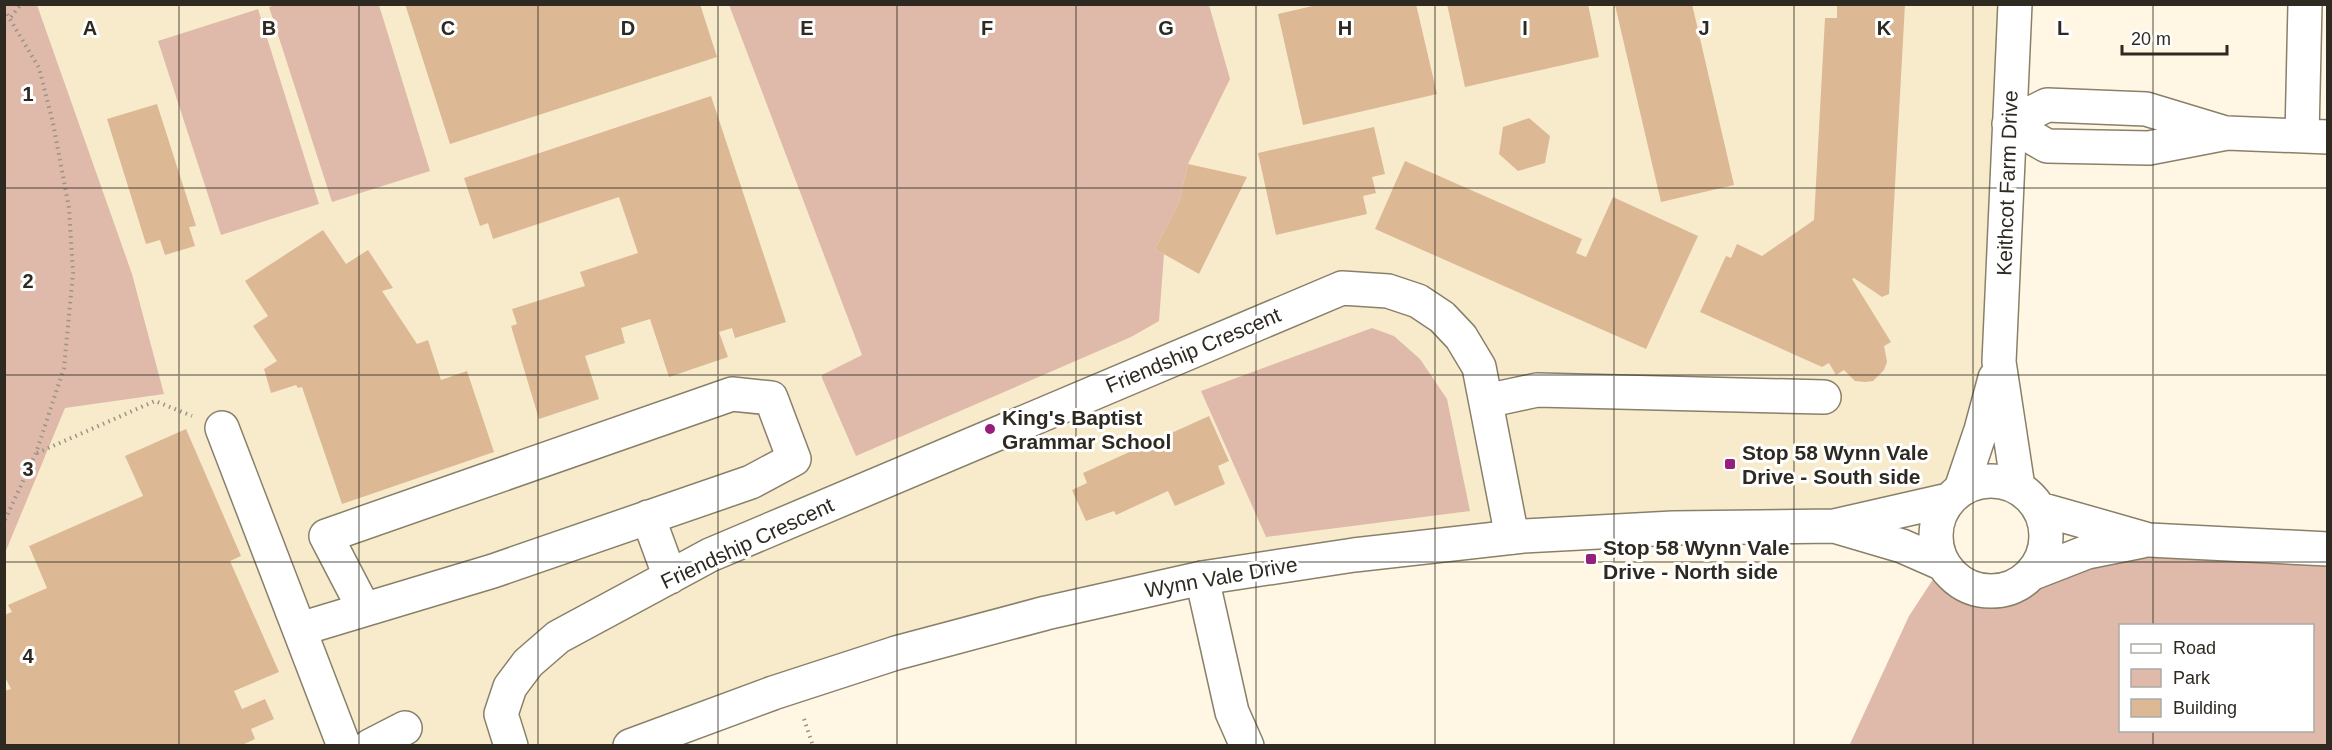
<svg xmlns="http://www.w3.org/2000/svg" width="2332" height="750" font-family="Helvetica,sans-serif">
  <rect width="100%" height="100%" fill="#fff7e4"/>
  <!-- built -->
  <path fill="#f8ebcc" d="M4,5H2012L1999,362L1952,496L1834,526L1546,535L1174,584L637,745H5Z"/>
  <!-- green -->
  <path fill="#dfbaab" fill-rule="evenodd" d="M5,4L37,5L132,274L164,394L65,408L5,553Z
    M276,5H379L430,171L332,202L269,7Z
    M729,5H1209L1230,79L1188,164L1179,203L1155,249L1164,254L1159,321L1131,337L856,456L822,378V375L862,355Z
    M258,9L319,204L221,235L158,41Z
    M1372,328L1394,336L1420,359L1447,399L1470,511L1266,537L1201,391Z
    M2327,549V745L1849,746L1909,616L1943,564L1965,585L1993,591L2008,588L2064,559ZM2120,626H2312V730H2120Z"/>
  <!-- building -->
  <path fill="#dcb895" d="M405,4H700L717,57L450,144Z
    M1321,4H1416L1437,94L1303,125L1278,14Z
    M1447,4H1588L1599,57L1465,87Z
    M1620,4H1692L1734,185L1661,202L1615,5Z
    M1837,4H1905L1889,294L1882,297L1854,278L1852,279L1891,342L1884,346L1887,362L1884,370L1873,381L1865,382L1855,381L1844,370L1836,375L1829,363L1822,367L1700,312L1726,256L1731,258L1737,244L1762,256L1814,220L1825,18H1837Z
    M711,96L786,322L735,338L732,328L719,332L728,357L669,377L650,319L621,328L625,343L585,356L599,399L539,419L511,326L517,324L512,309L585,286L580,272L638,253L619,197L493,239L488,223L480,226L464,178Z
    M157,104L196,226L189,227L195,246L165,255L160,240L146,244L107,119Z
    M1529,118L1550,136L1545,163L1518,171L1499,154L1503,127Z
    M1374,127L1385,174L1372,177L1376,193L1363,196L1367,214L1276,235L1258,153Z
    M1405,161L1582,239L1576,253L1586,257L1613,197L1698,236L1646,349L1375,229Z
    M1188,164L1247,177L1199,274L1155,249L1179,203Z
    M323,230L346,264L368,250L393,288L382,291L417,344L428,340L441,380L467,371L494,452L342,504L302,387L298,388L296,385L271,393L264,369L277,361L253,326L268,316L245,281Z
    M1209,416L1229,461L1218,466L1225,484L1175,506L1168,491L1116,515L1114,511L1086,521L1072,490L1087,483L1083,473Z
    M186,429L241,556L230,561L279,672L234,691L242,709L265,699L274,719L251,729L255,739L240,746H4V691L11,689L4,675V615L12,612L8,605L47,588L29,546L143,496L125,456Z"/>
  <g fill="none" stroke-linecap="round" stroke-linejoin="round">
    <defs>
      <path id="minor" d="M2015,4L1999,362L2018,487
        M2009,124L2047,146L2149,148L2227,133L2328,137
        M2009,124L2047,105L2146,109L2222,132
        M2302,136L2305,4
        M1486,401L1537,390L1824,397
        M222,428L344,746
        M1961,489L1981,430L1995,378
        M648,517L670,577
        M1202,578L1232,712L1247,746
        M300,629L493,571L751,482L794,459L771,398L732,394L326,536L364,609
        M370,746L405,728
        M511,746L501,714L510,687L528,663L558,637L710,555L1342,288L1388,291L1418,301L1442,317L1461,337L1479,367L1512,537"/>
      <path id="major" d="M1936 536a55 55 0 1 1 110 0a55 55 0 1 1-110 0Z
        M2040,509L2149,540L2328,549
        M1834,526L1902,546L1943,564
        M2033,573L2087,552L2142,541
        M630,746L773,693L896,653L1046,613L1202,578L1354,555L1523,536L1673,528L1834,526L1948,500"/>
    </defs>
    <!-- minor casing -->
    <use href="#minor" stroke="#89806a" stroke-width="36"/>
    <!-- major casing -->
    <use href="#major" stroke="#89806a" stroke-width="36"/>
    <!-- path -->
    <path stroke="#9a9485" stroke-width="4" stroke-dasharray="1.5 4.5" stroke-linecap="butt" d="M4,9L39,68L53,123L69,208L73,273L64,368L36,453L4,522
      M11,17L21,4
      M37,453L155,401L192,416
      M804,719L813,746"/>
    <!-- minor -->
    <use href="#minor" stroke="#fff" stroke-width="33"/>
    <!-- major -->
    <use href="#major" stroke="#fff" stroke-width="33"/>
  </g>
  <!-- grid -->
  <path fill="none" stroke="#2e2a21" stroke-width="1.5" stroke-opacity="0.55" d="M179,4V746M359,4V746M538,4V746M718,4V746M897,4V746M1076,4V746M1256,4V746M1435,4V746M1614,4V746M1794,4V746M1973,4V746M2153,4V626M4,188H2328M4,375H2328M4,562H2328M2153,730V746"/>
  <!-- markers -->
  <g fill="#961f7c" stroke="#fff" stroke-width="2">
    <circle cx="990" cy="429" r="6"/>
    <rect x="1724" y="458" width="12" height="12" rx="3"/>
    <rect x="1585" y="553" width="12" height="12" rx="3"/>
  </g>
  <g text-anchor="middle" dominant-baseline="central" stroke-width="6" stroke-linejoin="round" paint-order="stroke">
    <!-- street labels -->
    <g font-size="21" fill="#2e2a21" stroke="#fff">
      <text transform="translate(2007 183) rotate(-88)">Keithcot Farm Drive</text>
      <text transform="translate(1193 350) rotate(-23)">Friendship Crescent</text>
      <text transform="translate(747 543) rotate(-25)">Friendship Crescent</text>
      <text transform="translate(1221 577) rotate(-10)">Wynn Vale Drive</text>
    </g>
    <!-- poi labels -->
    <g font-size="21" font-weight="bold" fill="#2e2a21" stroke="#fff" text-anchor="start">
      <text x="1002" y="417">King's Baptist<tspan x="1002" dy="24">Grammar School</tspan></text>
      <text x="1742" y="452">Stop 58 Wynn Vale<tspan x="1742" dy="24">Drive - South side</tspan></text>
      <text x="1603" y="547">Stop 58 Wynn Vale<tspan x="1603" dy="24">Drive - North side</tspan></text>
    </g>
  </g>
  <g font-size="20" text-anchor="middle" font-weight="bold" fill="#2e2a21" stroke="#fff" stroke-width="6" stroke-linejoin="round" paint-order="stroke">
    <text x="90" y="35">A</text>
    <text x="269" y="35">B</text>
    <text x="448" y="35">C</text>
    <text x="628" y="35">D</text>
    <text x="807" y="35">E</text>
    <text x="987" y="35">F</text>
    <text x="1166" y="35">G</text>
    <text x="1345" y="35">H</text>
    <text x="1525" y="35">I</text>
    <text x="1704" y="35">J</text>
    <text x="1884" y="35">K</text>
    <text x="2063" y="35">L</text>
    <text x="28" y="101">1</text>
    <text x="28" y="288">2</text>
    <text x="28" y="476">3</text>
    <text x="28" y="663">4</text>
  </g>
  <!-- border -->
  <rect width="2332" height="750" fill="none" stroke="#2e2a21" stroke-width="12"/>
  <!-- legend -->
  <rect x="2119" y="624" width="195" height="108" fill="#ffffff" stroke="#abaaa6" stroke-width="1.5"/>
  <rect x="2131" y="644" width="30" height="9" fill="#ffffff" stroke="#abaaa6" stroke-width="1.5"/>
  <text x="2173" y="654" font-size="18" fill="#2e2a21">Road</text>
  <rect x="2131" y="669" width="30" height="18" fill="#dfbaab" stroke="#abaaa6" stroke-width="1.5"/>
  <text x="2173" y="684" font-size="18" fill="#2e2a21">Park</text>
  <rect x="2131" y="699" width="30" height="18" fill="#dcb895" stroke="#abaaa6" stroke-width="1.5"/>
  <text x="2173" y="714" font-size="18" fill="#2e2a21">Building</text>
  <!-- scale -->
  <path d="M2122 45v9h105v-9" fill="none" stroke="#2e2a21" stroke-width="3"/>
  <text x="2131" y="45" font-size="18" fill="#2e2a21" stroke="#ffffff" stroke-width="4.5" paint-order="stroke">20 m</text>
</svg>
